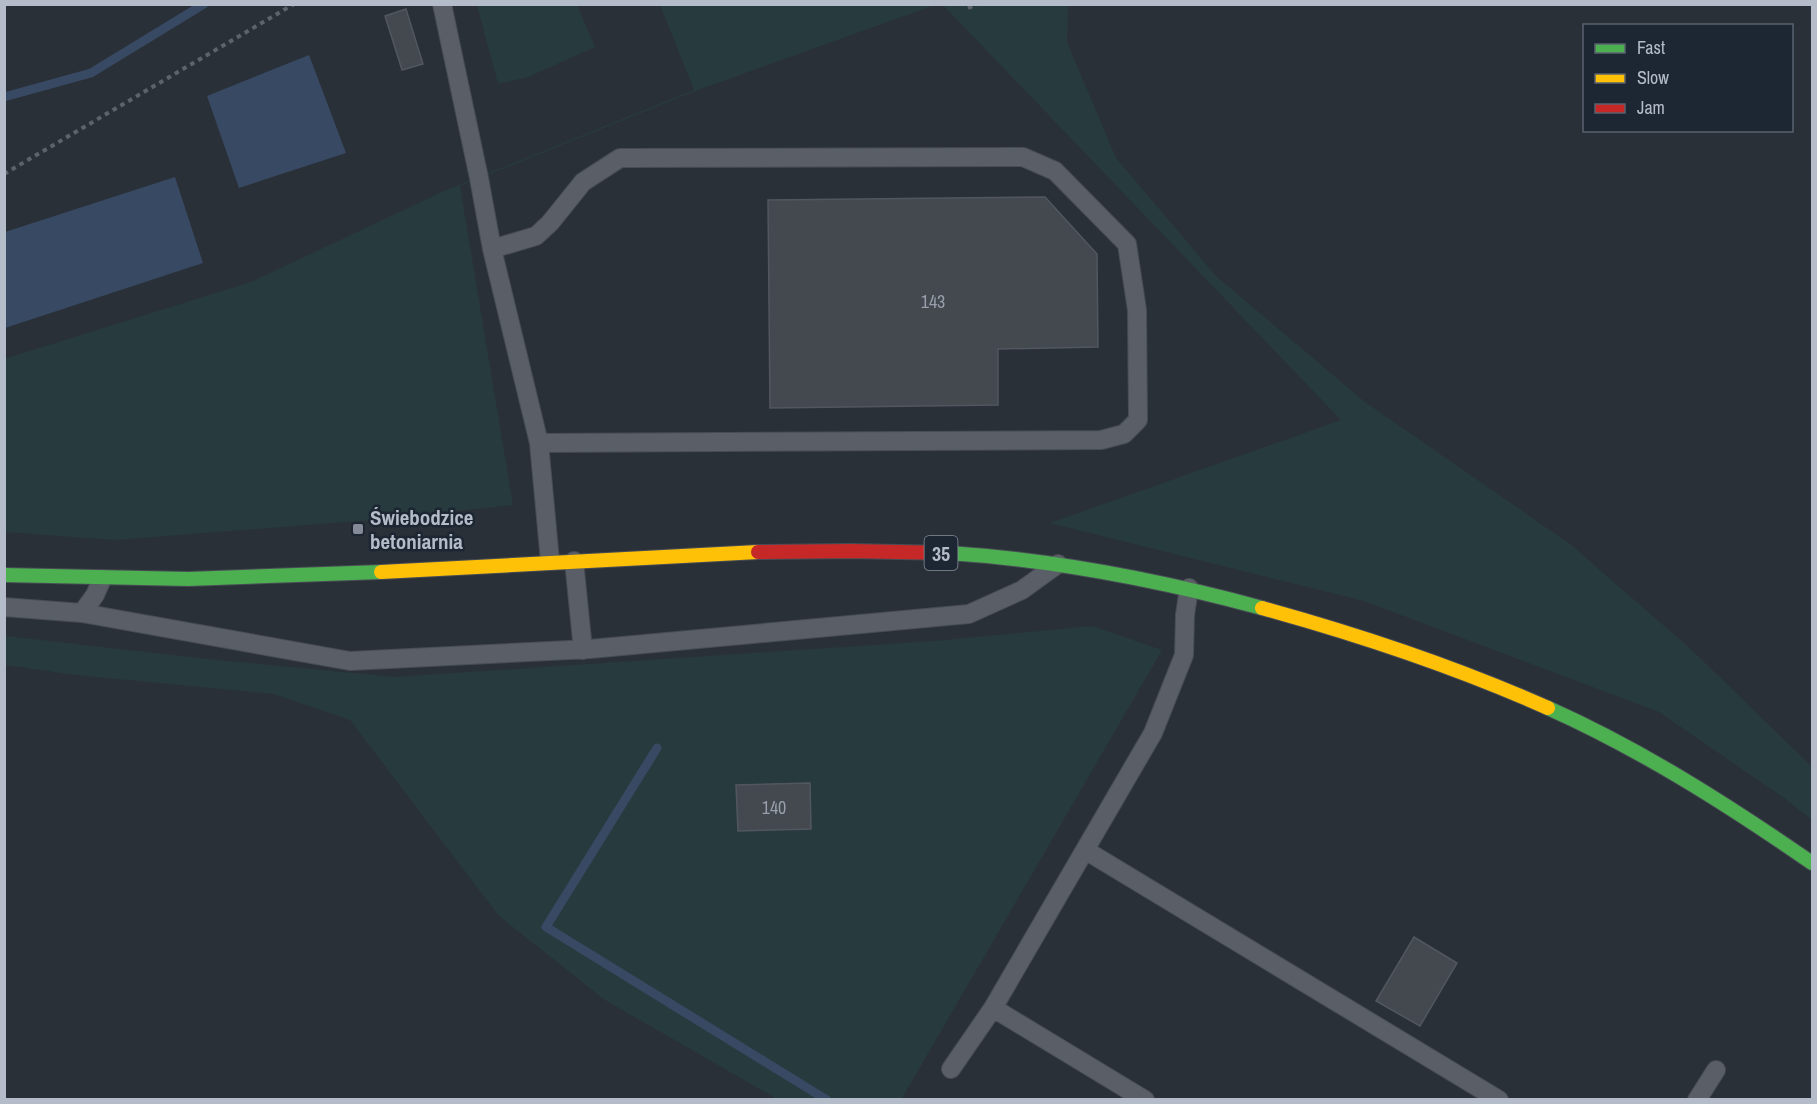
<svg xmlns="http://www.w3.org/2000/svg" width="1817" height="1104" font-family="'Archivo Narrow',sans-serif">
  <rect width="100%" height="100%" fill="#2a3038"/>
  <!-- green -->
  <path fill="#273a3e" d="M477,5H577L595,47L528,77L498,84Z
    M660,5H935L698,90L460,186L513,505L372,520L114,540L5,532L4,359L251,282L444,191L694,90Z
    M943,5H1068L1067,42L1116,158L1216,276L1365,402L1570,544L1693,651L1812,767V820L1784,798L1659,712L1364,601L1050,523L1341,420Z
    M1092,626L1162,650L901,1100L777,1099L605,1000L499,916L350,720L274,694L76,675L5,665V636L208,659L395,677L934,641Z"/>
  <!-- water -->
  <path fill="#384963" d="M309,55L346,153L239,188L207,96Z
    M175,177L203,263L5,328V232Z"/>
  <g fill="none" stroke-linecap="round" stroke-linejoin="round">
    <!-- stream -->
    <path stroke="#384963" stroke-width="9" d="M4,97L91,73L204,4
      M657,748L546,927L827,1100"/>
  </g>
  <!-- building -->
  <path fill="#444950" stroke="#52575f" stroke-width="1.5" d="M406,9L423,64L402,70L385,16Z
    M1045,197L1097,254L1098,347L998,349V405L770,408L768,200Z
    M810,783L811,829L738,831L736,785Z
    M1414,937L1457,963L1420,1026L1376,1001Z"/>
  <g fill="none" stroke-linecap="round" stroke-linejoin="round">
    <defs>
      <path id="lane" d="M442,4L479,178L492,249L539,443L550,561
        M492,249L536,236L550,223L583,182L620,158L1023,157L1055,171L1127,244L1137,310L1138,420L1124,434L1101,440L539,443
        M574,561L583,650
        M4,607L82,613L95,595L102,579
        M82,613L350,661L590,649L969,614L1022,590L1058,564
        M1085,850L1499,1100
        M993,1008L1145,1100
        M951,1069L993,1008L1153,733L1184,655L1185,615L1189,588
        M1697,1100L1716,1070"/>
      <path id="fast" d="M949,553C1055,560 1159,580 1262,608
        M4,575L188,579L381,572
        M1548,708C1642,750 1728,805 1812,863"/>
      <path id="slow" d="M381,572L758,552
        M1262,608C1360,635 1456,667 1548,708"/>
      <path id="jam" d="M758,552L850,551L949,553"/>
    </defs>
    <!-- lane casing -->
    <use href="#lane" stroke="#484c53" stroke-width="20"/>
    <!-- fast casing -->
    <use href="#fast" stroke="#484c55" stroke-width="16"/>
    <!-- slow casing -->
    <use href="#slow" stroke="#484c55" stroke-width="16"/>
    <!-- jam casing -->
    <use href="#jam" stroke="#484c55" stroke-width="16"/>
    <!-- path -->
    <path stroke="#5d636a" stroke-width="4" stroke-dasharray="4.5 4.5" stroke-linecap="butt" d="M968,8L978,4
      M4,174L294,4"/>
    <!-- lane -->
    <use href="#lane" stroke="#5a5e66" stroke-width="18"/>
    <!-- fast -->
    <use href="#fast" stroke="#4caf50" stroke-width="14"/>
    <!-- slow -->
    <use href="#slow" stroke="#ffc107" stroke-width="14"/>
    <!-- jam -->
    <use href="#jam" stroke="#c62828" stroke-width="14"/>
  </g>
  <!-- markers -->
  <rect fill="#848b96" stroke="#1d2633" stroke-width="2" x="352" y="523" width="12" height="12" rx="3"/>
  <g text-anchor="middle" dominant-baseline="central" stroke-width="5" stroke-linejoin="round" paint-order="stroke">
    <!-- number labels -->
    <g font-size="18" fill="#989fab">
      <text x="933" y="301">143</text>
      <text x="774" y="807">140</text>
    </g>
    <!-- shield labels -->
    <rect fill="#1d2633" stroke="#878f9c" stroke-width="1.5" x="924.5" y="536" width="33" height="34" rx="4.5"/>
    <g font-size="20" font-weight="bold" fill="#b4bcc9">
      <text x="941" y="553">35</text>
    </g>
    <!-- poi labels -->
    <g font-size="21" font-weight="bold" fill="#b4bcc9" stroke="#1d2633" text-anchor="start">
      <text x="370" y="517">Świebodzice<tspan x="370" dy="24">betoniarnia</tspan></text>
    </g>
  </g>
  <!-- border -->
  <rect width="1817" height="1104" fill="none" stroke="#b4bcc9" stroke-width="12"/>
  <!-- legend -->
  <rect x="1583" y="24" width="210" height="108" fill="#1d2633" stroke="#59626f" stroke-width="1.5"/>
  <rect x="1595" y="44" width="30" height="9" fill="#4caf50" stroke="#59626f" stroke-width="1.5"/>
  <text x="1637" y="54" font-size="18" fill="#b4bcc9">Fast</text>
  <rect x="1595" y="74" width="30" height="9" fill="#ffc107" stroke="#59626f" stroke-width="1.5"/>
  <text x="1637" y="84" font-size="18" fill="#b4bcc9">Slow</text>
  <rect x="1595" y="104" width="30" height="9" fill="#c62828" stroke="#59626f" stroke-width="1.5"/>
  <text x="1637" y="114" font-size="18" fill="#b4bcc9">Jam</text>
</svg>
